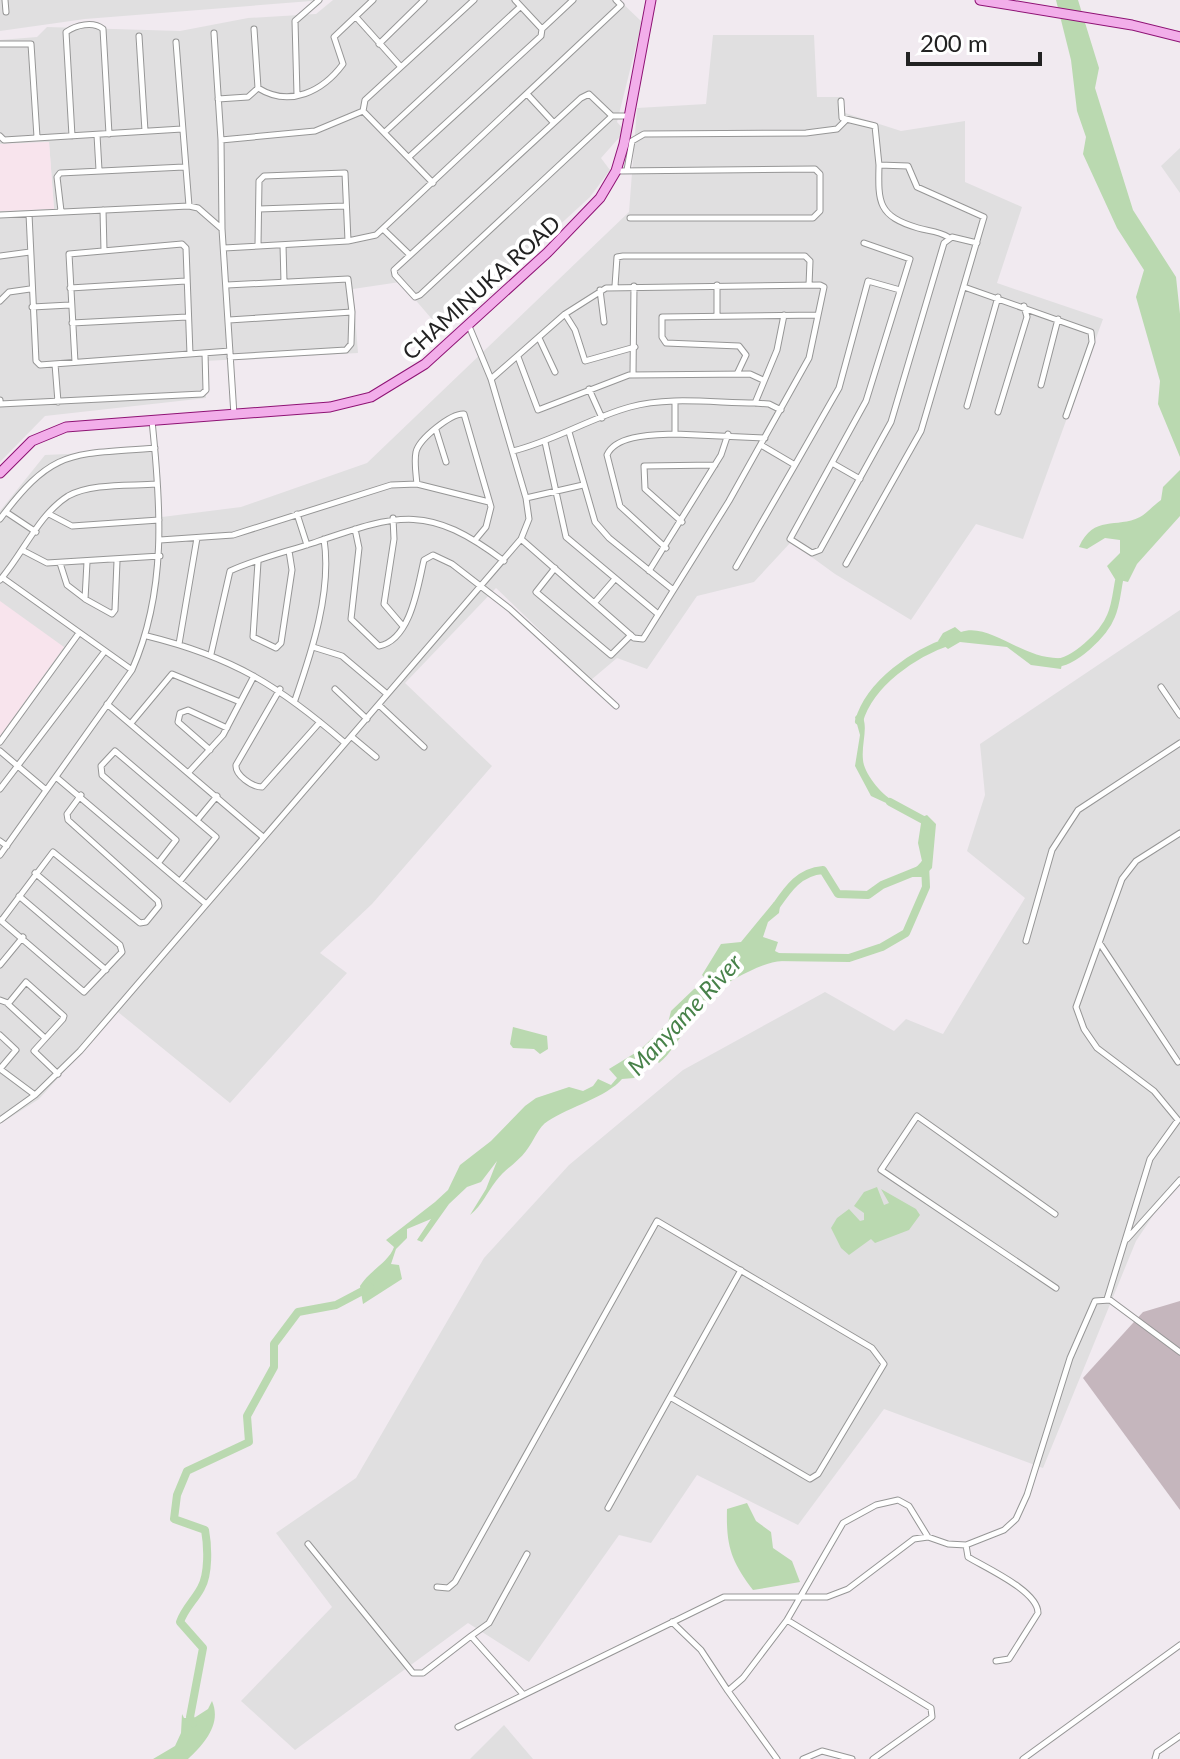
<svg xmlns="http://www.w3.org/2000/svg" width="1180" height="1759" font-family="Lato,sans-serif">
  <rect width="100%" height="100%" fill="#f1eaf0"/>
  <!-- residential -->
  <path fill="#e0dfe0" d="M0,0H324L85,19L0,31Z
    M333,0H619L642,22L617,122L625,131L601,158L610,170L590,197L443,332L400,282L353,289L358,353L205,361L206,398L45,416L0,462V211L54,209L49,142L0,144V40L37,37L47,27L180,31L248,18L316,14Z
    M713,35H814L817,97H842L845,113L901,131L965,121V182L1022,207L997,283L1103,319L1023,539L976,524L911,620L835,574L791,542L754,582L697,596L647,669L617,658L591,680L496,588L405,683L492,766L372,904L320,953L347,973L230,1103L118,1012L39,1099L0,1124V511L45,455L155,450L162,517L241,507L367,463L629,212L637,108L706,104Z
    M1180,148V193L1161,166Z
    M1180,610V1175L1136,1241L1043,1468L884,1409L798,1525L697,1475L651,1543L619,1535L529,1662L468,1623L295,1750L241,1701L332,1607L276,1533L356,1478L484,1258L569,1165L683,1070L825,992L894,1031L906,1019L943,1034L1025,898L967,851L985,795L980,744Z
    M504,1725L533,1759H470Z"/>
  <!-- education -->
  <path fill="#f8e4ed" d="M49,142L54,209L0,211V144Z
    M0,601L64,647L0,736Z"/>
  <!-- construction -->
  <path fill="#c5b6bd" d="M1180,1301V1510L1083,1378L1143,1312Z"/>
  <!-- water -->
  <path fill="#bad9b0" d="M1056,0H1078L1099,68L1095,88L1133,210L1176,277L1180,314V457L1158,404L1160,381L1136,297L1144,270L1117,228L1083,154L1086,137L1077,111L1071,60Z
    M1180,470V516L1137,564L1128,582L1115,579L1107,566L1120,553V540L1105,538L1087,549L1079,547C1094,514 1116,529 1140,517C1147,513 1154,505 1161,500L1163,487Z
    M955,627L961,632C991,622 1023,661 1063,658L1061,669L1031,665L1007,647L960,642L948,649L938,641L943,633Z
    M860,712C870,725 861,742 863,760C864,774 883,797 896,802L897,808L871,796L855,766L860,735L855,717Z
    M927,815L936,824L932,868L923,877H912L910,874L922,861L918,843L922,817Z
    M774,902L780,906L779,913L768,922L763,937L778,942L775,951L783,955L782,961C759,962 730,983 707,993C705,1020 705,1007 688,1022L689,1028C677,1039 671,1054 659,1063L655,1060L634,1078L622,1079C607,1097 569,1107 548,1121C538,1127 534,1141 526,1151C518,1162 504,1170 496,1181C486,1194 483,1204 470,1215L486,1189L497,1161L481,1182L467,1187L449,1204L422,1242L417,1240L431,1219L407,1229V1238L396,1249L391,1264L399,1265L402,1279L363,1304L360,1286C369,1271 389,1262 394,1247L386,1240L435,1202L448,1190L460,1165L491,1141L525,1106L536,1098L569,1087L583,1091L593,1086L598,1079L611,1085L617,1078L609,1069L640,1050L668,1023L671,1011L694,989L710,983L702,975L721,944L741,942Z
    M513,1027L547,1036L548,1049L540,1054L534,1049L513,1048L510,1044Z
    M877,1187L884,1205L889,1203L881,1189L916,1209L920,1215L909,1230L875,1243L871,1239L849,1255L841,1248L831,1228L837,1218L849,1209L860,1221L864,1220V1213L854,1206L864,1192Z
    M747,1503L756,1521L771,1532L773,1548L792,1561L800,1582L753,1590C731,1561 726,1546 727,1509Z
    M212,1701C222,1724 204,1744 188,1759H153L175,1746L181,1733L182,1714L184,1718H194L208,1709Z"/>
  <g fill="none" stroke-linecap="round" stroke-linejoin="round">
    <!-- river -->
    <path stroke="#bad9b0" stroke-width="8" d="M1053,663C1073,664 1104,634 1111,616C1117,603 1117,586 1121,572
      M859,721C870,683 914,653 950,641
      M890,802L927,822V827
      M772,912C786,892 797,872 823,870L838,894L868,895L882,885L919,870
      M774,957L849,958L882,947L906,933L926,887L925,864
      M193,1723L190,1717L203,1648L180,1622C185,1608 194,1601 201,1588C209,1574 208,1546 205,1530L174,1519L177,1495L187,1471L249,1442L247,1416L274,1367V1344L298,1312L336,1305L370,1287"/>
    <defs>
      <path id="street" d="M5,0L6,12
        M356,17L401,67
        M254,29L258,88
        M542,29L573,0
        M214,33L221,140
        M139,36L145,131
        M176,42L189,206
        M0,44H31L37,137
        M379,44L424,0
        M297,95L295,21L319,0
        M528,95L553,122
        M218,99L248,97L258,88C290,108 323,91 343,64L334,37L373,0
        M841,101L842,118L875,126L879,165L908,166L917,187L984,217L921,431L846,564
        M612,116L420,295L415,297L395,275L394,270L581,98L589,94L612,116H630
        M386,131L520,7
        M97,135L99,170
        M0,136L4,140L182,129
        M72,136L66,32C76,25 93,21 103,29L109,134
        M409,157L541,36L542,29L515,0
        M879,165C878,203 878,216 918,228C928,231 939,231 948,237
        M627,170L632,141L644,134L806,133L837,129L846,120
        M618,171L815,169L820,174V211L813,218H630
        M433,183L363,111L365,100L474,0
        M259,209L345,206
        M103,210L104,251
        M61,211L57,177L60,173L184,167
        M29,214L36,361L40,365L230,351
        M0,215L189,206L198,208L222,229L234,415
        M222,229L221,140L315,131L363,111
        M383,229L410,255
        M864,243L910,259L866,401L790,539L812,553L820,550L891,422L944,243L952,237L977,243
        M258,245L259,181L264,176L345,173L348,241
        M283,245L284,282
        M224,248L348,241L376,235L621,5L616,0
        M0,256L30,252
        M227,285L348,279L352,312L229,320
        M615,286L617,257L623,256H805L810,261L809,285
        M964,287L1091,332L1092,342L1066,416
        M70,288L186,281
        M600,290L604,322
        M0,301L9,292L30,289
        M32,307L70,305
        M565,314L575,330L585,361L635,347
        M717,316V285
        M72,323L187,317
        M539,338L555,372
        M230,357L346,350L351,344L352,312
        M518,357L538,410L629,375L750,374L763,380
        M75,362L69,254L182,244L186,248L190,354
        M55,364L58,402
        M633,374L634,286
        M737,374L746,355L739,346L666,343L662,337V317L818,315
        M491,379L565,314L606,288L820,285L824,287L809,358L729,501L643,639L634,638L521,539
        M1041,385L1058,319
        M589,389L602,418
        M0,400V404L202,394L206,390L205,353
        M755,403L777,350L784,315
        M967,406L998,297
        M998,412L1027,317L1024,306
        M436,430L446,462
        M569,432L595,522L609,538L672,589
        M675,434L765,438
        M545,442L566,537L658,614
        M761,445L795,465L839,388L868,281L900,290
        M513,451C554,441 590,418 630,407C668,396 716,403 755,403L769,404L781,410
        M832,463L860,479
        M417,484C416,474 414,462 416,452C419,439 451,413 464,414L491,507L486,527L476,539
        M526,498L583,485
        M6,512L36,532
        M49,514L72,526L159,520
        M297,514L307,545
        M393,518L394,539L384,604L402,625
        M0,519C54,447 71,455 155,448
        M682,522L645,489L644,466L715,465
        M355,529L359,548L351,619L379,646C411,640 418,585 424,560L433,555L452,564L510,609L616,706
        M160,540L233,535L391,485L417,484L489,502
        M666,548L620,506L607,455C616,434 656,435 675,434V403
        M22,550L47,563L160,556
        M87,562L85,599L112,614L115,610L117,561
        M258,562L253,637L276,648L281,643L292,570L289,551
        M60,563L67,585L84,598
        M736,567L795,465
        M555,568L536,592L611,655L631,635
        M649,571L721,455L728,434
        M3,578L132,670
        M0,580C23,554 38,515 68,496C91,483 130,486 156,484
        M595,602L614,580
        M147,636C233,657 279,686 345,743
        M179,644L197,538
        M313,647L342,656L387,694
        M211,654L230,571C256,559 286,552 313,543C399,514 427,503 504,561
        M1161,687L1180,715
        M280,689L236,765C235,775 252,787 262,787L320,722
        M335,689L367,719
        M295,700C312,651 332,591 324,539
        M107,704L263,837
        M379,705L424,747
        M132,722L172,674L240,702
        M352,737L376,757
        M0,742L79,633
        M210,750L178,722L180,713L188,710L227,728
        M0,751L46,790
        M189,772L223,735L254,676
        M56,777L205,903
        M0,789L105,651
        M198,819L217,796
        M0,841L7,846
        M0,855L132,670C167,591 161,506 152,421
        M159,862L176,840L102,775L101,766L115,751L216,837L180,881
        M19,896L106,970
        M0,920L84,992L122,952L120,945L35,873
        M1,921L53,852L140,923L146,922L159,906L158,901L68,820L67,814L81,795
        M1026,941L1052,850L1078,810L1180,743
        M1101,945L1178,1062
        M0,965L23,937
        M0,1000L8,1003
        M0,1035L16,1050L0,1069
        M45,1038L8,1004L26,982L64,1016L63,1019L34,1051L58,1074
        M0,1069L35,1095
        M0,1120L35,1095L80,1051L521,539L529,519L526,498L491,379L469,326
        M1055,1214L917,1116L881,1170L1056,1288
        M1127,1239L1180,1180
        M1107,1299L1150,1159L1178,1120L1154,1091L1097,1048L1084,1029L1076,1007L1122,879L1136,861L1180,833
        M608,1508L741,1270
        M308,1544L413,1673H423L471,1636L522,1693
        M966,1545L968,1557C986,1568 1038,1591 1038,1613L1009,1659L996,1661
        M437,1587L448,1588L455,1582L657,1221L872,1348L884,1364L818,1474L810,1479L670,1397
        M787,1620L931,1708L932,1717L873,1759
        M672,1622L701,1650L728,1691
        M471,1636L489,1623L527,1554
        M458,1727L724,1597H827L848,1589L914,1539L928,1537L948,1544L966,1545L1004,1530L1016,1519L1027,1495L1070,1358L1095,1301L1110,1300L1180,1352
        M777,1759L728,1691L743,1678L787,1620L843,1523L876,1505L898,1500L909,1506L928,1537
        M803,1759L822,1751L852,1759
        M1023,1759L1180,1645
        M1155,1759L1157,1752L1180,1736"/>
      <path id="primary" d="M980,0L1132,25L1180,37
        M0,473L32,441L66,427L330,407L371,397L425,364L547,253L600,198L616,171L624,144L651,0"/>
    </defs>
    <!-- street casing -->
    <use href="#street" stroke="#969696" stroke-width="7"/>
    <!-- primary casing -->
    <use href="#primary" stroke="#8e1274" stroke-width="11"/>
    <!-- street -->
    <use href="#street" stroke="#fff" stroke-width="5"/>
    <!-- primary -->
    <use href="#primary" stroke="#f2aeea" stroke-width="9"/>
  </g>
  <g text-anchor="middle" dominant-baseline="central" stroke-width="8" stroke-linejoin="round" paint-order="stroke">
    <!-- street labels -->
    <g font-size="22" fill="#222" stroke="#fff">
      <text transform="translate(481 287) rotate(-42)">CHAMINUKA ROAD</text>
    </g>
    <!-- water labels -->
    <g font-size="24" font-style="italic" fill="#478249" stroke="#fff">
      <text transform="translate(684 1014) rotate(-47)">Manyame River</text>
    </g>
  </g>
  <!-- scale -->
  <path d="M908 52v12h132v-12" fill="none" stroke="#222222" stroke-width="4"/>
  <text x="920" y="52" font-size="24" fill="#222222" stroke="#ffffff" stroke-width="6" paint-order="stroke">200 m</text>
</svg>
